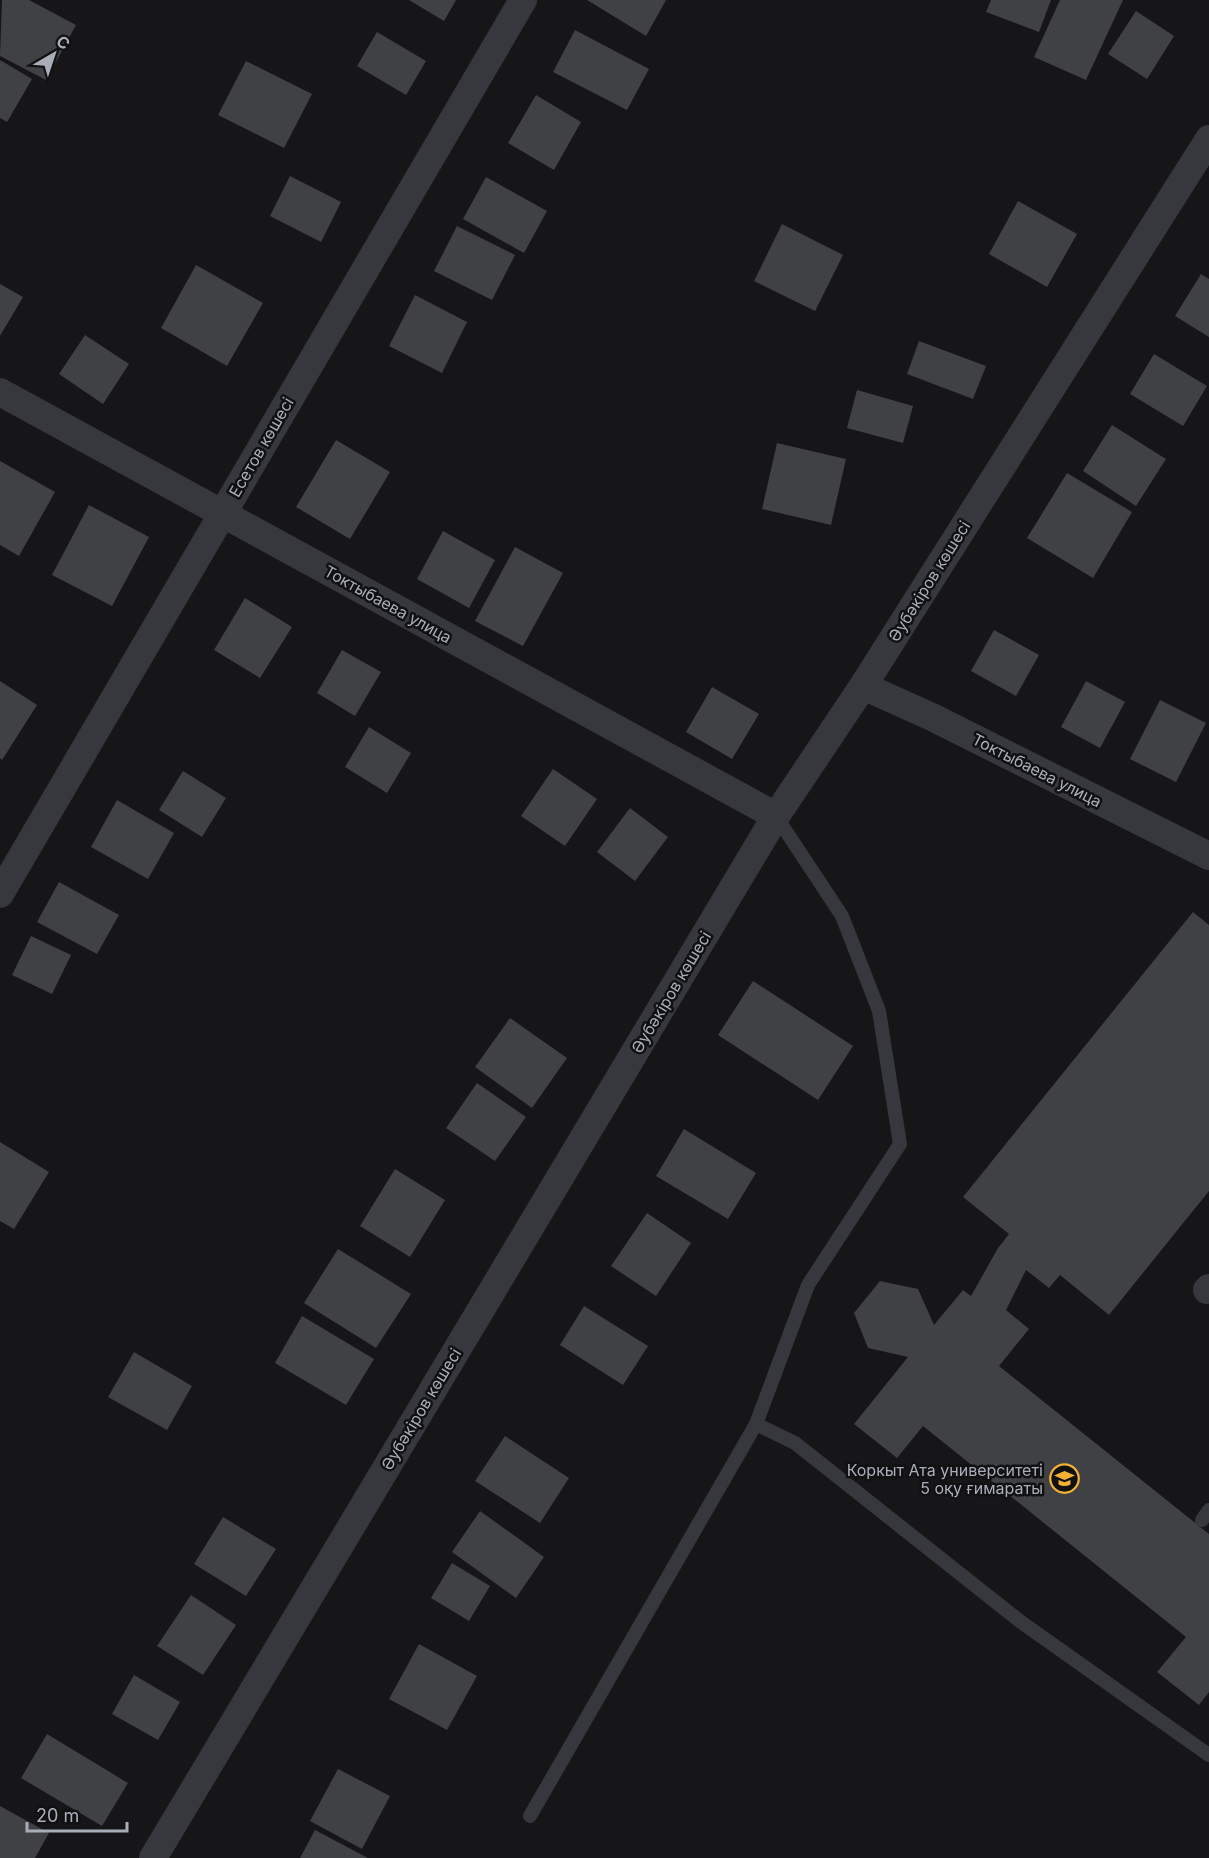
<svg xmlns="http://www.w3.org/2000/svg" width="1209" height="1858" font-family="Inter,sans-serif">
  <rect width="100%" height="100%" fill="#161618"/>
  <!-- building -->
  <path fill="#404145" d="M2,0H29L76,25L46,80L0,56Z
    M409,0H456L444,21Z
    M587,0H666L646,36Z
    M991,0H1051L1039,32L986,12Z
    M1060,0H1123L1086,80L1034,57Z
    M1136,11L1174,36L1147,79L1108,54Z
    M575,30L649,69L627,110L553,72Z
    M377,32L426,61L406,95L357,66Z
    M0,60L32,79L7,122L0,118Z
    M246,61L312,94L284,148L218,115Z
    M536,95L581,122L554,170L508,143Z
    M290,176L341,202L321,242L270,216Z
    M486,177L547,211L524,253L463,219Z
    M1018,201L1077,234L1047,287L989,254Z
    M782,224L843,255L815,311L754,281Z
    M457,226L515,255L492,300L434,271Z
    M196,265L263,303L227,366L161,328Z
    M1201,274L1209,279V337L1175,316Z
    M0,284L23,297L0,336Z
    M415,295L467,322L442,373L389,346Z
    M85,335L129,364L103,404L59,374Z
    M919,341L986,366L973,399L907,374Z
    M1154,354L1207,386L1183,426L1130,394Z
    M857,390L913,406L903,443L847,428Z
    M1112,425L1166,459L1136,506L1083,471Z
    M336,440L390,472L350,539L296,507Z
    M777,443L846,459L831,525L762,509Z
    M0,461L55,492L19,556L0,545Z
    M1067,473L1132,512L1093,578L1027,538Z
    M89,505L149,537L112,606L52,575Z
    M443,531L495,560L469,608L417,579Z
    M515,547L563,573L523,646L475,621Z
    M245,598L292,627L260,678L214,650Z
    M994,630L1039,655L1016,696L971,671Z
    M342,650L381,672L355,716L317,693Z
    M0,681L37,705L2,760L0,758Z
    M1086,681L1125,702L1100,748L1061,727Z
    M712,687L759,714L732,759L686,732Z
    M1160,700L1206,723L1176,782L1130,759Z
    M369,727L411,753L387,793L345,767Z
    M553,769L597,799L565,846L521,816Z
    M183,771L226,798L202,837L159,810Z
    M117,800L174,833L148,879L91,847Z
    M630,808L668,837L635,881L597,852Z
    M59,882L119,915L97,954L37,922Z
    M1193,912L1209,925V1191L1109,1315L1060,1275L1049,1288L1026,1270L1006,1310L1029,1329L999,1366L1209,1534V1692L1199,1705L1157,1672L1186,1637L923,1426L897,1458L854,1424L908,1357L868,1348L854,1313L880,1281L918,1289L934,1325L963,1290L971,1296L998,1248L1009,1234L963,1197Z
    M31,936L71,955L52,994L12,975Z
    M753,981L853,1046L818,1100L718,1035Z
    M510,1018L567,1058L532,1108L475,1067Z
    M477,1083L526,1117L495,1161L446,1128Z
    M684,1129L756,1173L728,1219L656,1176Z
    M0,1142L49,1172L14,1229L0,1221Z
    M395,1169L445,1200L410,1257L360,1226Z
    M647,1213L691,1243L656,1296L611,1266Z
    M338,1249L411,1294L376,1348L304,1303Z
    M584,1306L648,1346L623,1385L560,1345Z
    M302,1316L374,1359L346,1405L275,1363Z
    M134,1352L192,1386L167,1430L108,1397Z
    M505,1436L569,1478L540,1523L475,1481Z
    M480,1511L544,1557L516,1598L452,1552Z
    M223,1517L276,1549L246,1596L194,1564Z
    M452,1563L490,1586L469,1621L431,1598Z
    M191,1595L236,1625L203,1675L157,1646Z
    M419,1644L477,1676L447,1730L389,1699Z
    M134,1675L180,1702L158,1740L112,1714Z
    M47,1734L128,1783L102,1826L21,1778Z
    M338,1769L390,1796L362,1849L310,1821Z
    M0,1806L49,1833L35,1858H0Z
    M315,1830L368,1858H300Z"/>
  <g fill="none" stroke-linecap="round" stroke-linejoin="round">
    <!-- service -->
    <path stroke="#37383d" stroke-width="14" d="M756,1424L795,1443L1021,1622L1209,1755
      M1202,1520L1209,1510
      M530,1816L756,1424L808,1285L900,1144L879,1011L842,916L776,816"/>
    <!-- minor -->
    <path stroke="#37383d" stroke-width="28" d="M0,392L776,816
      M863,686L932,717L1209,856
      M0,894L523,0
      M1207,1290L1209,1288
      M153,1858L776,816L863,686L1209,139"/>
  </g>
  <!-- icons -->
  <defs>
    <symbol id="university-ring" viewBox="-11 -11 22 22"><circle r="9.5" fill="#111113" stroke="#f2b134" stroke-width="1.5"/><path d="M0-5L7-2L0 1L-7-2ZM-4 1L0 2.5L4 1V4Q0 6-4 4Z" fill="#f2b134"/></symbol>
  </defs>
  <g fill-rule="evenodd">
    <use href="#university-ring" x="1048" y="1462" width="33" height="33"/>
  </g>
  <g text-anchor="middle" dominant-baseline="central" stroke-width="5" stroke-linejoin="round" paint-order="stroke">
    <!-- street labels -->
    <g font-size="16" fill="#a8adb8" stroke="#111113">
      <text transform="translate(261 447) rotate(-60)">Есетов көшесі</text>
      <text transform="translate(929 581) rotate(-58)">Әубәкіров көшесі</text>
      <text transform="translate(388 604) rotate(29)">Токтыбаева улица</text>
      <text transform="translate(1037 770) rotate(27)">Токтыбаева улица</text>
      <text transform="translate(671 992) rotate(-59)">Әубәкіров көшесі</text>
      <text transform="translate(421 1409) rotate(-59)">Әубәкіров көшесі</text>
    </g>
    <!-- poi labels -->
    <g font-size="16" fill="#a8adb8" stroke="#111113" text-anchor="end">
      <text x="1043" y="1470">Коркыт Ата университеті<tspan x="1043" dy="18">5 оқу ғимараты</tspan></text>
    </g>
  </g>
  <!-- north arrow -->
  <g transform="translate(54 54) rotate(39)" stroke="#111113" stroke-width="4.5" paint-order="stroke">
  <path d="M0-4.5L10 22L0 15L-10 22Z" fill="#a8adb8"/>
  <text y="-9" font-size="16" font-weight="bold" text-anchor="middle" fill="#a8adb8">С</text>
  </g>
  <!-- scale -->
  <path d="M27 1822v9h100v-9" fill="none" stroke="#a8adb8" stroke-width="3"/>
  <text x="36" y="1822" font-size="18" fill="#a8adb8" stroke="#111113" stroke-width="4.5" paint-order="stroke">20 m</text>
</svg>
